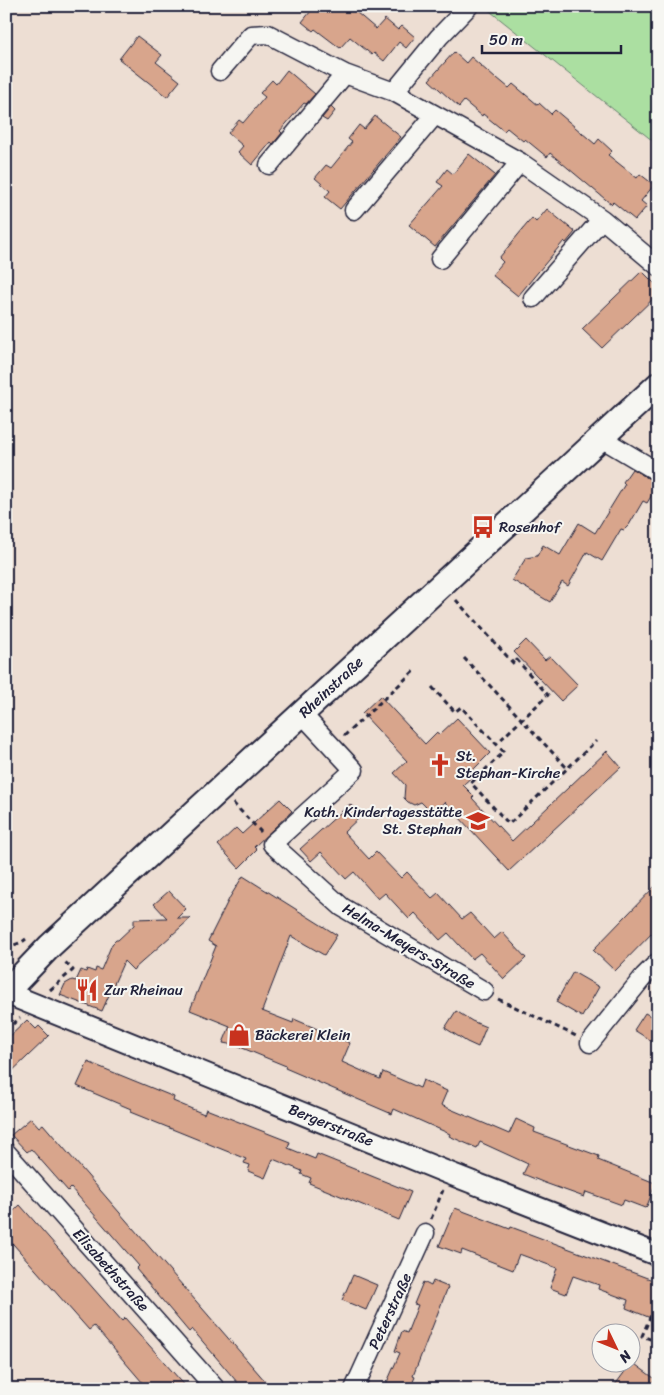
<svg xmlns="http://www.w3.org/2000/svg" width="664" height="1395" font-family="Sriracha,sans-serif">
  <rect width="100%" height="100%" fill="#edded3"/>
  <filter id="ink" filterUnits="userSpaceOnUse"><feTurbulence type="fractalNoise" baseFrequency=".02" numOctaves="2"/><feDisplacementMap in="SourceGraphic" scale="10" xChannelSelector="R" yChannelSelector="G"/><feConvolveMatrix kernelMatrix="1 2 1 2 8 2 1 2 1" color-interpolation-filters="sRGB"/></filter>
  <g filter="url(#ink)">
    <!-- green -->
    <path fill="#abdfa1" stroke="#66806e" d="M488,6H658V145L486,8Z"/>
    <!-- building -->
    <path fill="#d8a58c" stroke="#22223b" d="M315,6H349L376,29L385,19L398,30L402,26L415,37L406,48L399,42L384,61L374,53L372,55L350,37L340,48L315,29L313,31L302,22Z
      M137,36L162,55L156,62L180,81L167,97L119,59Z
      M454,52L466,63L471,57L496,79L497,78L509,88L513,84L538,105L539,103L551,114L555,110L595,144L599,139L612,151L608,155L637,178L640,174L654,185L641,201L647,206L635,220L613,202L611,204L550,153L547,157L525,139L523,141L507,128L504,131L483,114L482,116L464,101L459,107L429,80Z
      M287,70L315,94L306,104L304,103L280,131L282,133L273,144L271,142L252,165L238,152L243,146L228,133L239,120L243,123L265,97L260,93L272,80L276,84Z
      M331,107L335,111L327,121L322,118Z
      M375,116L401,137L340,209L325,197L330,191L315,178L326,165L331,168L352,142L348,139L359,125L364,129Z
      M469,154L495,175L435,247L409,225L443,186L437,182L447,169L453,174Z
      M547,209L575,232L566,243L564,241L518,296L492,275L503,262L499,258L532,218L536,222Z
      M642,271L658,287V294L602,348L582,329Z
      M632,469L653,481L658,483V485L647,503L643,501L629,525L624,530L621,529L602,561L587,552L568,586L562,582L550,602L512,580L526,558L537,556L543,545L560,555L579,523L595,533L625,484L623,482Z
      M526,640L545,660L550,656L578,685L561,701L514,652Z
      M380,696L425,744L437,732L439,735L457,718L490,753L473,770L476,773L463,785L474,796L472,798L512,841L607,751L621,767L509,871L445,802L432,813L421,802L414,805L408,802L404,798L405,785L394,773L407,761L362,713Z
      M280,799L292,811L254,847L257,850L239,868L218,845L236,828L242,834Z
      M350,804L361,816L344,832L369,859L376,852L401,878L407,872L432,898L438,893L462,919L470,913L494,939L502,932L526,958L504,979L480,953L472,959L448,933L440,940L415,913L409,919L385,893L378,899L354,872L346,879L321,852L311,861L300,849Z
      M243,876L337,935L324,955L291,936L262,1011L293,1023L294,1019L350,1043L342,1062L380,1079L383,1072L420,1088L423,1080L447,1091L441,1105L509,1134L516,1119L535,1128L534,1132L599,1156L598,1160L655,1183V1185L647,1206L645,1208L624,1200L622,1205L586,1192L584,1197L545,1183L523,1174L528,1164L480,1142L477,1148L449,1136L450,1134L394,1109L392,1114L285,1068L286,1066L240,1047V1046L223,1043L230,1026L190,1010L216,946L208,941L230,897Z
      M658,883V927L615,971L593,950Z
      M169,891L186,909L177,918H191L133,970L124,961L102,1011L60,995L65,984L72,980L76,981L81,970L86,972L87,969L95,972L96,968L101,970L112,944L116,940H118L134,925V919L167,918L154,904Z
      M573,972L599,987L582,1017L556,1002Z
      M456,1011L472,1021L486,1027L478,1047L467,1042L445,1028Z
      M645,1013L658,1020V1045L634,1030Z
      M27,1020L36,1029L39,1026L49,1036L6,1077V1040Z
      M88,1062L174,1097L173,1101L204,1114L206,1109L290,1142L288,1148L315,1159L317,1154L411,1192L399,1220L309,1183L311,1178L301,1174L302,1171L273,1159L265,1178L248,1171L250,1165L244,1163L246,1159L130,1112L131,1109L77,1086Z
      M31,1118L39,1127L43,1124L272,1389H243L192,1329L189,1332L136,1269L139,1266L71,1188L68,1191L31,1149L27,1152L11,1135Z
      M20,1205L122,1321L125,1318L188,1389H148L94,1326L89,1330L6,1236V1218Z
      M455,1208L510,1229L511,1227L658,1282V1321L626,1308L628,1300L598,1289L599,1285L573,1276L566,1294L550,1288L557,1268L519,1254L513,1270L462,1250L461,1254L439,1246Z
      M353,1275L377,1285L366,1310L342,1300Z
      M433,1281L448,1287L413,1376L415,1377L410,1389H384L400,1353L395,1351L402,1331L407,1333L418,1305L414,1304L423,1282L431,1286Z
      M632,1362L658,1381V1389H612Z"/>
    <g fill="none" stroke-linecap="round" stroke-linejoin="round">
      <defs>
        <path id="minor" d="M220,71L251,35L268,34L345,74L394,92L520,162L602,219L658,266
          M394,92L439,37L469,6
          M269,165L345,74
          M354,210L435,115
          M440,259L520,162
          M533,298L602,219
          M601,438L658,472
          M302,714L354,770L272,844L342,907L484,991
          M590,1043L644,976L658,962
          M6,1152L216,1389
          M354,1389L425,1233"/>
        <path id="tertiary" d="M6,993L451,1174L658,1255"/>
        <path id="secondary" d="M6,992L50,946L658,385"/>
      </defs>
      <!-- minor casing -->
      <use href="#minor" stroke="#22223b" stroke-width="21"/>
      <!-- tertiary casing -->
      <use href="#tertiary" stroke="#22223b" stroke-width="25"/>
      <!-- secondary casing -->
      <use href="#secondary" stroke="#22223b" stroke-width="28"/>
      <!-- path -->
      <path stroke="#22223b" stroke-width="3" stroke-dasharray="5 4" stroke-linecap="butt" d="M456,600L514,664L517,660L548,695L496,744
        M464,658L567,768
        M432,687L455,712L461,707L504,752L471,783L509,824L596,741
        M344,736L415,670
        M233,803L261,832
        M6,948L22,942L26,939
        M50,990L73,970L64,961
        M498,999L576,1036
        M6,1030L20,1018
        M431,1219L443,1190
        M658,1299L642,1336L658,1342"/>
      <!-- minor -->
      <use href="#minor" stroke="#f6f6f2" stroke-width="18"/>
      <!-- tertiary -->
      <use href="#tertiary" stroke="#f6f6f2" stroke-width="21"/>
      <!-- secondary -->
      <use href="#secondary" stroke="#f6f6f2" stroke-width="24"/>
    </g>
  </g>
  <!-- icons -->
  <defs>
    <symbol id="bus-bare" viewBox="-9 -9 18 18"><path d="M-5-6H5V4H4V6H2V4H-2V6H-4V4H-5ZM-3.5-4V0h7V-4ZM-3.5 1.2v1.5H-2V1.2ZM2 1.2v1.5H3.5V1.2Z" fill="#c8321e" stroke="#f6f6f2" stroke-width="2.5" paint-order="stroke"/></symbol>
    <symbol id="church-bare" viewBox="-9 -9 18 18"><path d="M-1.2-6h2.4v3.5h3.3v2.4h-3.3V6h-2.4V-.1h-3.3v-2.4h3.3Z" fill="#c8321e" stroke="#f6f6f2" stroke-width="2.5" paint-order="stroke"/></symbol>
    <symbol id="school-bare" viewBox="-9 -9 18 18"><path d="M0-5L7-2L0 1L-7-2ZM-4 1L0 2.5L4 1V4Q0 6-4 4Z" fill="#c8321e" stroke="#f6f6f2" stroke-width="2.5" paint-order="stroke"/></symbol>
    <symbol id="restaurant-bare" viewBox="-9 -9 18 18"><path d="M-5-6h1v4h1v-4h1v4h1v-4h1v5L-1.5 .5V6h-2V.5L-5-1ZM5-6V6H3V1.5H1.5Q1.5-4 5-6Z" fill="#c8321e" stroke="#f6f6f2" stroke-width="2.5" paint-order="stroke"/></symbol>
    <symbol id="shop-bare" viewBox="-9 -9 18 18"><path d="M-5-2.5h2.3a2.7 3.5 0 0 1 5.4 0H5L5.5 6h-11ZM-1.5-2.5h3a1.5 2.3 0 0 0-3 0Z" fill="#c8321e" stroke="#f6f6f2" stroke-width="2.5" paint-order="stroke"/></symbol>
  </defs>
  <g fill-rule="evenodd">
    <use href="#bus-bare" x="467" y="511" width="32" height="32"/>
    <use href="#church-bare" x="424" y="749" width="32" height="32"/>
    <use href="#school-bare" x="462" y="805" width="32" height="32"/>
    <use href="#restaurant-bare" x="71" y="974" width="32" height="32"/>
    <use href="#shop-bare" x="223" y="1019" width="32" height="32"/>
  </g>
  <g text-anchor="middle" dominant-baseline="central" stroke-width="4" stroke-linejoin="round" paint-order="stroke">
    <!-- poi labels -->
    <g font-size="15" fill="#22223b" stroke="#f6f6f2" text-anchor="start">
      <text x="499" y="527">Rosenhof</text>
      <text x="456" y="756">St.<tspan x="456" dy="17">Stephan-Kirche</tspan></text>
      <text x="462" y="812" text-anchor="end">Kath. Kindertagesstätte<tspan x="462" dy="17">St. Stephan</tspan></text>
      <text x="104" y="990">Zur Rheinau</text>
      <text x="255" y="1035">Bäckerei Klein</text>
    </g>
    <!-- street labels -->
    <g font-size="15" fill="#22223b" stroke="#f6f6f2">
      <text transform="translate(331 687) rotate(-43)">Rheinstraße</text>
      <text transform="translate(409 946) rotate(31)">Helma-Meyers-Straße</text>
      <text transform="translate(331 1125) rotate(22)">Bergerstraße</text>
      <text transform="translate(111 1270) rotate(48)">Elisabethstraße</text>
      <text transform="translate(390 1311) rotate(-65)">Peterstraße</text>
    </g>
  </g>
  <!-- margin -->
  <rect width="664" height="1395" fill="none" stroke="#f6f6f2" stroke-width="25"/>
  <rect x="12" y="12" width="639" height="1370" fill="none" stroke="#22223b" stroke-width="2" filter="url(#ink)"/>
  <!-- north arrow -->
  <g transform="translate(616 1348) rotate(133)"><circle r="24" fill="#f6f6f2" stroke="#a1a1a9"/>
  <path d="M0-4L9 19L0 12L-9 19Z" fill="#c8321e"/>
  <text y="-8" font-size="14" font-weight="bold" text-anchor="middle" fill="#22223b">N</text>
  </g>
  <!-- scale -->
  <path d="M482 45v8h139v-8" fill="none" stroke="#22223b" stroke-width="2.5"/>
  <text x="489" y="45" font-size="15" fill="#22223b" stroke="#f6f6f2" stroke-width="4" paint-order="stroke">50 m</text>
</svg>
